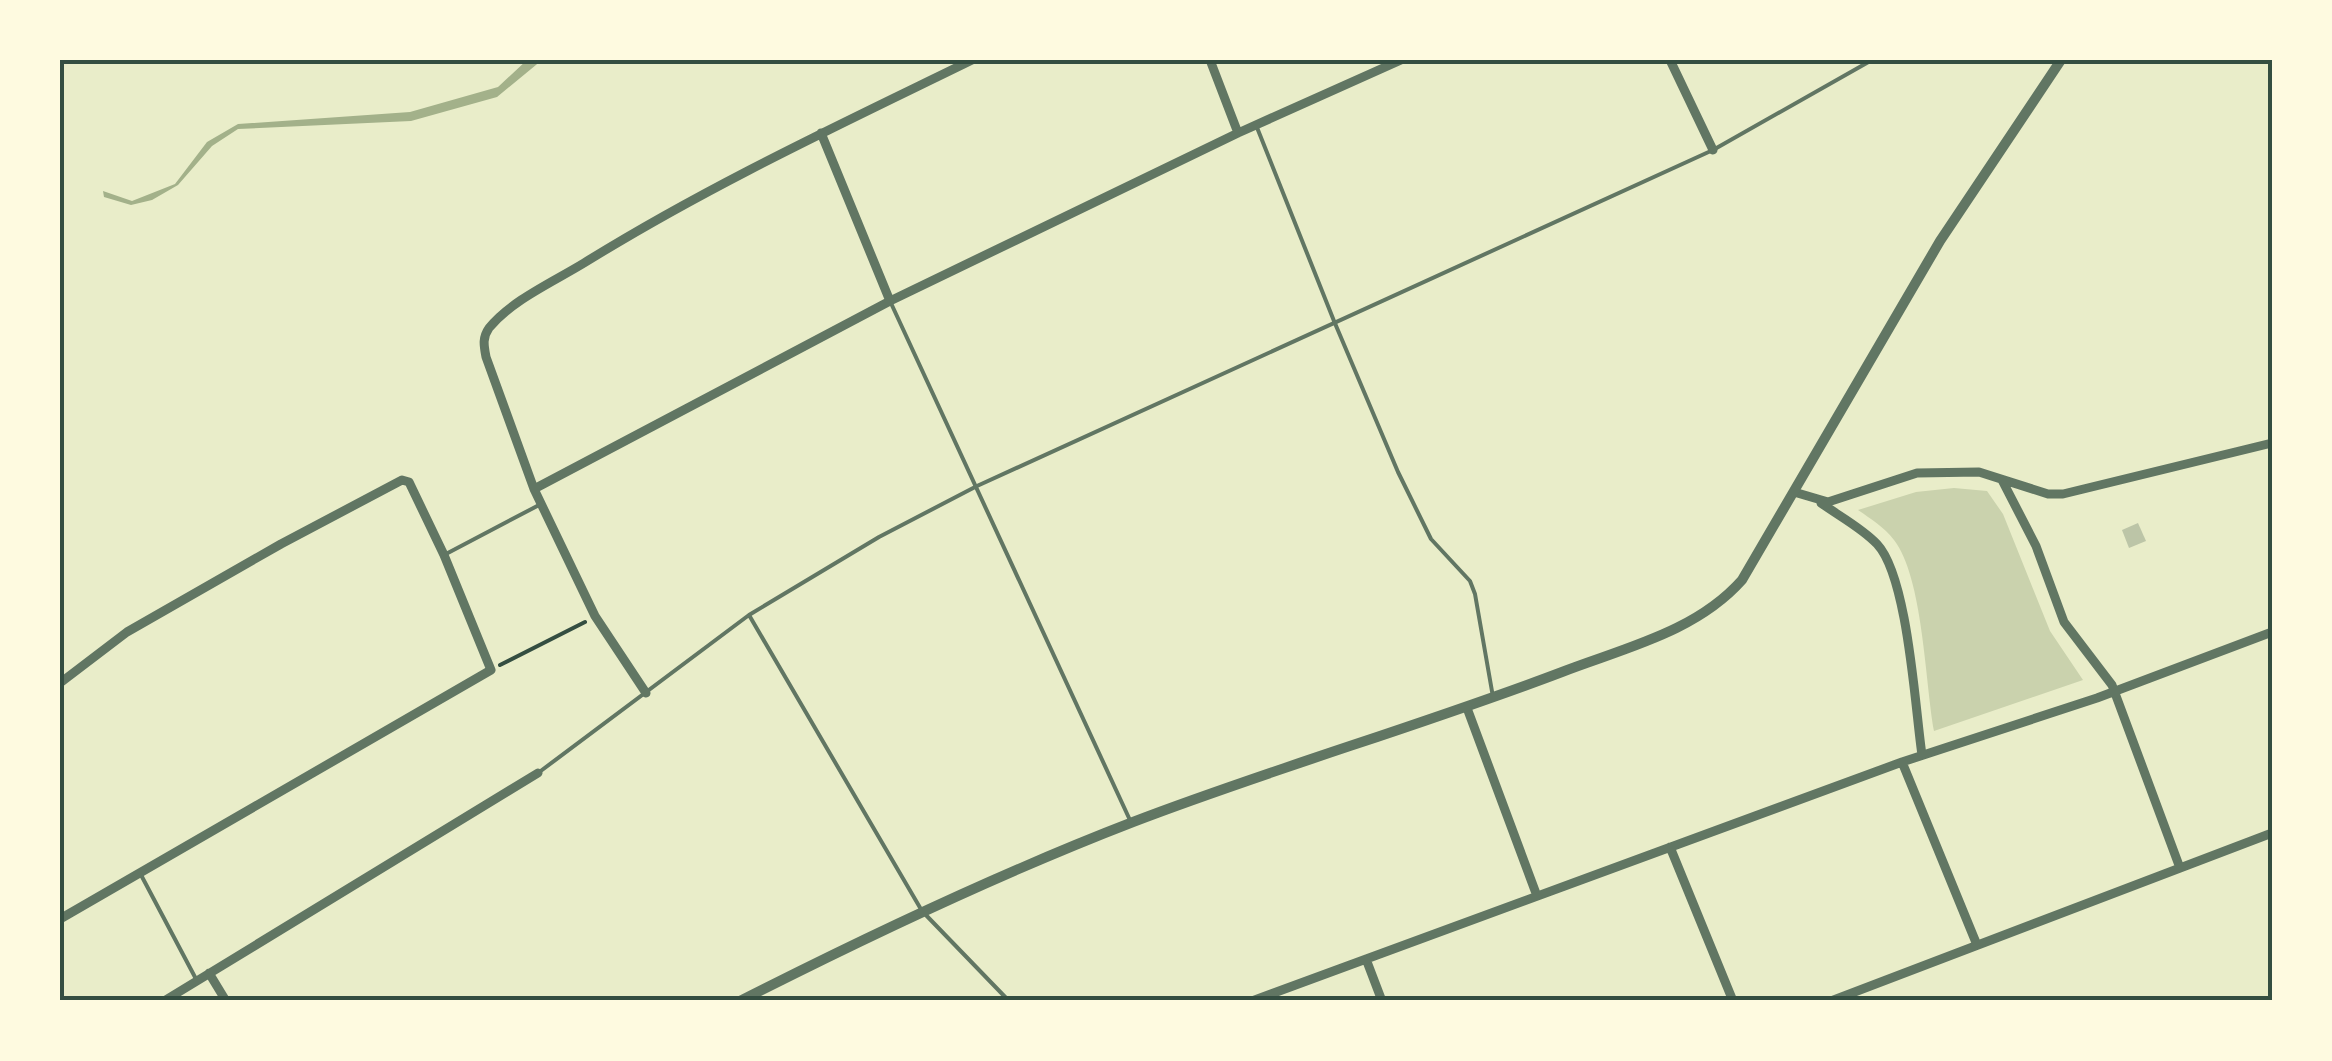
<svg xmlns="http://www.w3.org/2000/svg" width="2332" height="1061" font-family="Poppins,sans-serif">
  <rect width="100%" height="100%" fill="#e9edc9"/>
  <!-- green -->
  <path fill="#cad2ad" d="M1954,488L1987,491L2003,514L2050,631L2083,680L1934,731C1925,680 1923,578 1894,540C1884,527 1871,519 1858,510L1916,492Z"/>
  <!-- water -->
  <path fill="#a3b18a" d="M527,60H542L497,97L411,121L238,129L212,146L178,185L152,200L131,205L104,197L103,191L132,201L175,184L207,142L238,124L410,112L498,87Z"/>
  <!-- building -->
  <path fill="#bcc5a7" d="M2138,523L2146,541L2129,548L2122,530Z"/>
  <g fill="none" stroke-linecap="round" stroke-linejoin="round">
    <!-- path -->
    <path stroke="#344e41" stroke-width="4" d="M500,665L585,622"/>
    <!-- service -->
    <path stroke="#617663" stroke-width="4" d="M1256,125L1334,321L1398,472L1431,539L1470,581L1475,594L1493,697
      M890,301L1129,818
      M444,555L541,504
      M749,615L922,911L1009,1001
      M538,773L749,615L879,537L977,486L1713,150L1872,60
      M140,873L196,979"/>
    <!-- minor -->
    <path stroke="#617663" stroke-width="9" d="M1210,60L1238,133
      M1670,60L1713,150
      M821,133L890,301
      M2002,480L2036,546L2064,622L2112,685L2180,868
      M534,489L890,301L1238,133L1401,60
      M1794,492L1828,502L1917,473L1979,472L2048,494H2063L2272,443
      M1821,503C1839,516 1862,528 1877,544C1908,577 1915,708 1922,755
      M60,683L127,632L281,544L402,480L409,482L444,555L491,670L60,919
      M646,693L595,616L534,489L486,357C484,346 482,338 489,328C512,300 553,282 584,263C708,186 841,124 972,60
      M1467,708L1537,896
      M1902,762L1977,945
      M1670,847L1733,1001
      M1366,959L1382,1001
      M209,973L226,1001
      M164,1001L538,773
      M1252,1001L1902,762L2097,698L2272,632
      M1831,1001L2272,833"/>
    <!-- tertiary -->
    <path stroke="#617663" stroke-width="10" d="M740,1001C868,936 998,874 1133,822C1274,768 1420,726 1562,672C1624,648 1696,632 1742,580L1940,241L2061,60"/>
  </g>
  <!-- border -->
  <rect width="2332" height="1061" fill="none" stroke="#fefae0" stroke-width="125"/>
  <rect x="62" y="62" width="2208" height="936" fill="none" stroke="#344e41" stroke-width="4"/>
</svg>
